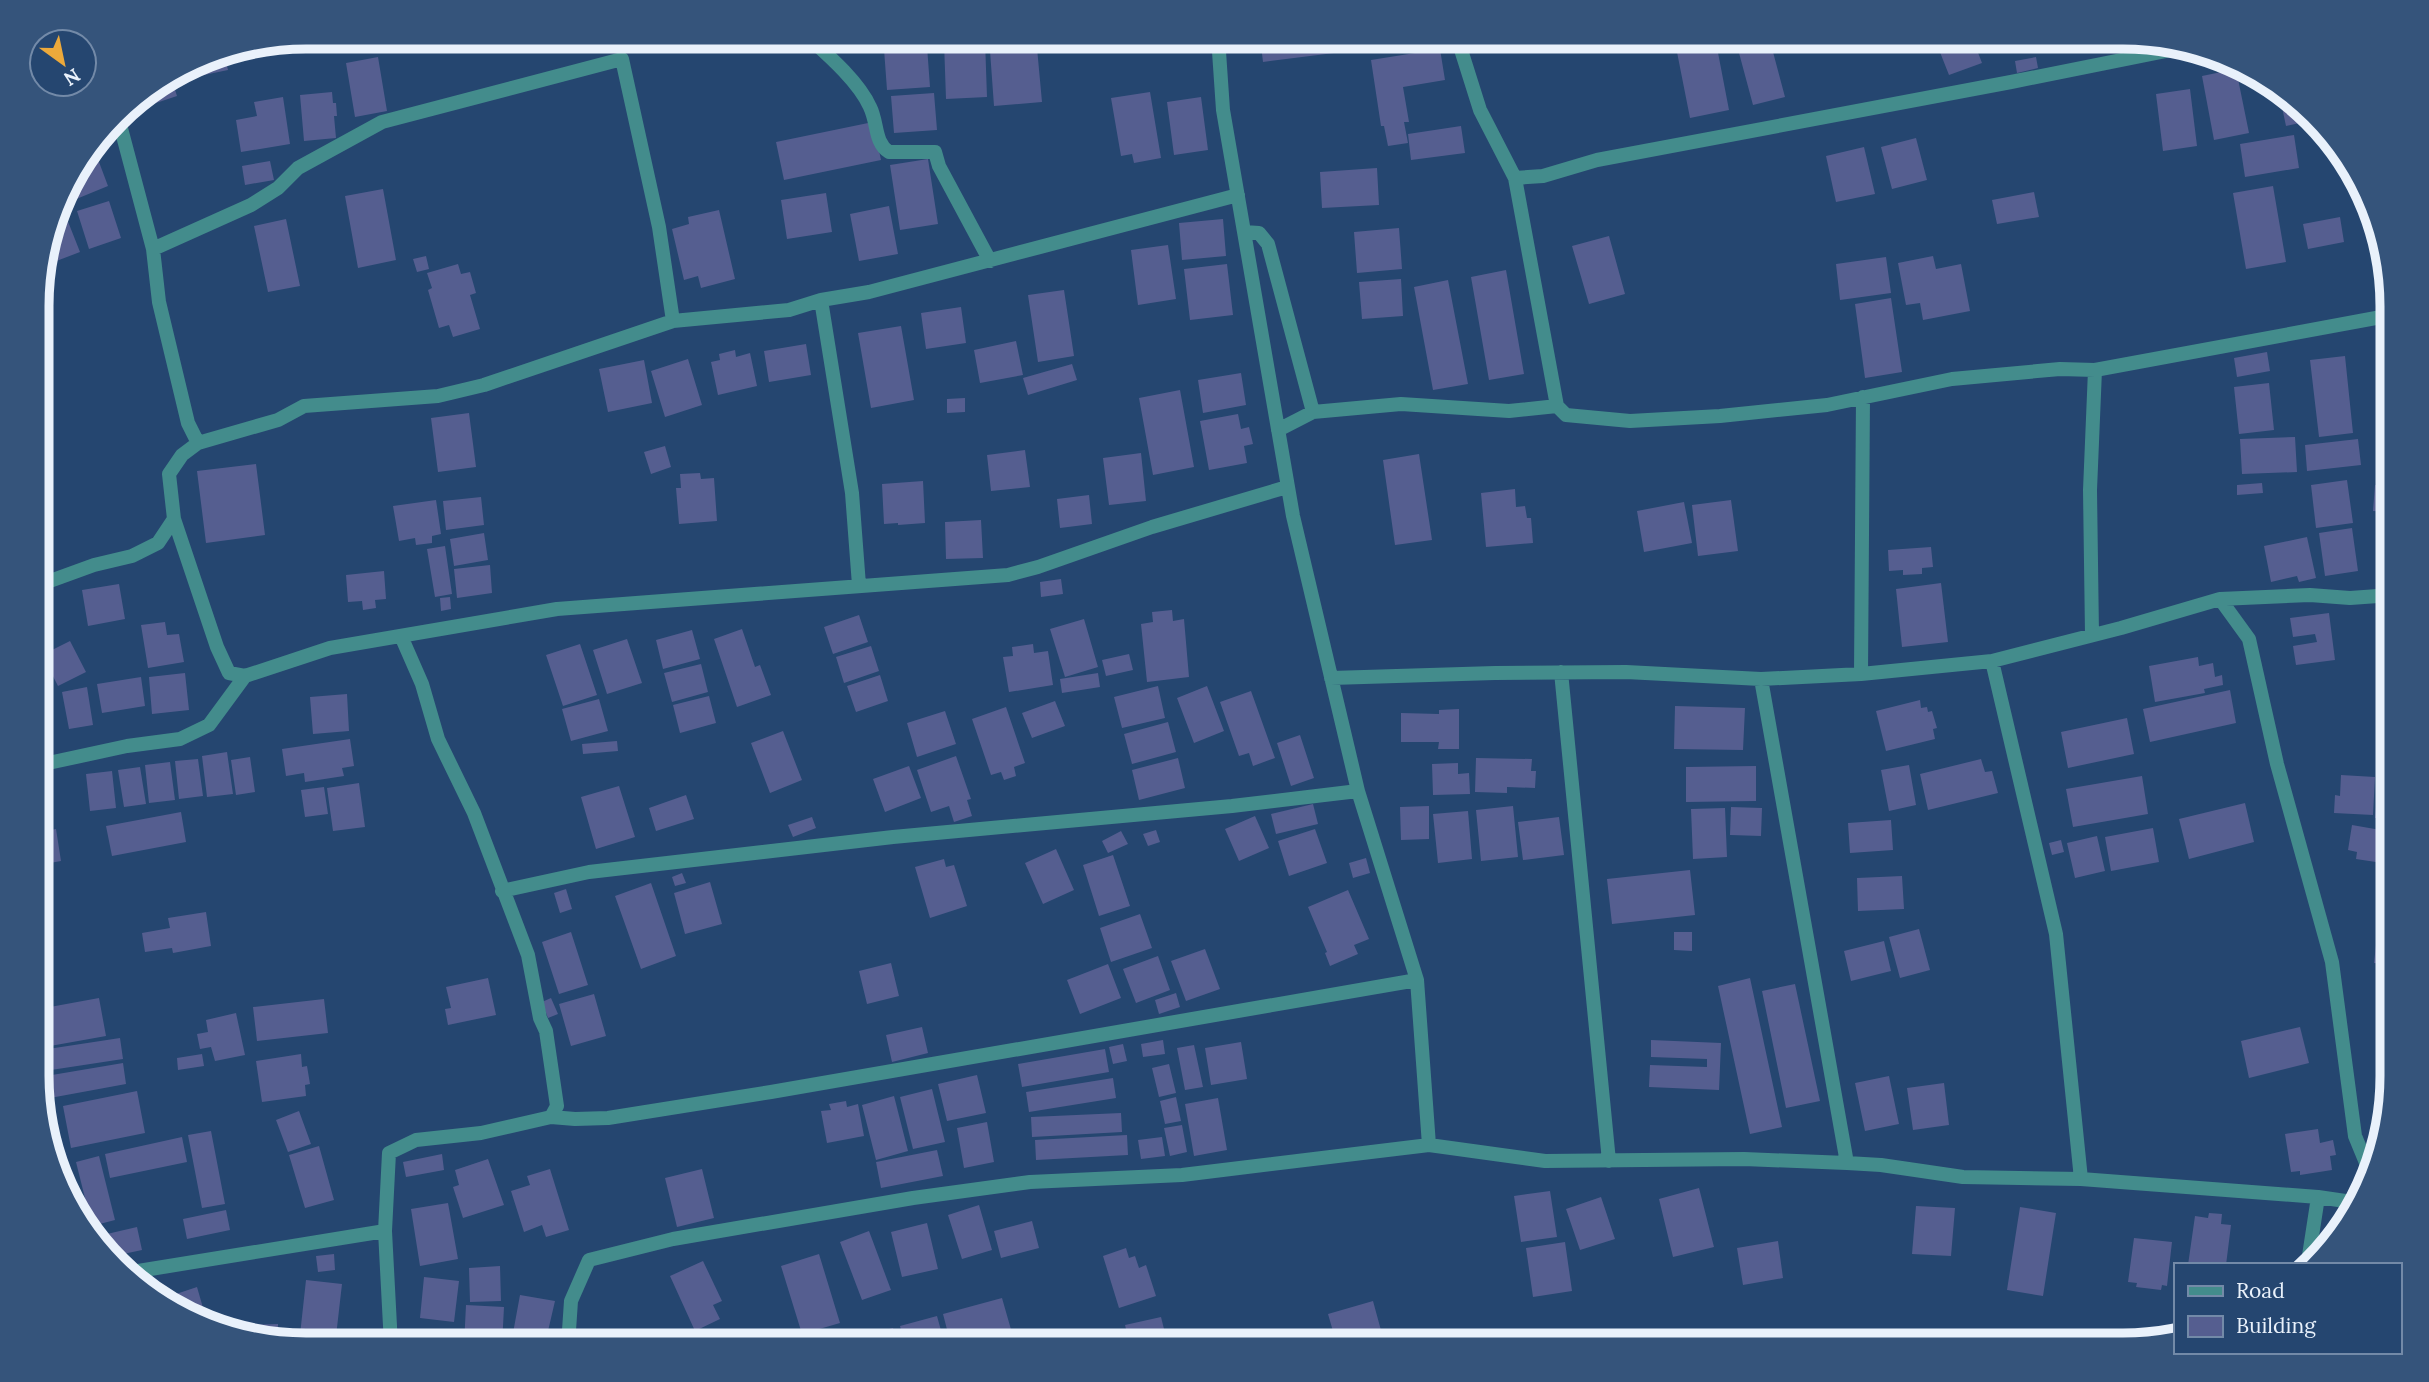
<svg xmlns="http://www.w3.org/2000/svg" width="2429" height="1382" font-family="Lora,serif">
  <rect width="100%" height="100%" fill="#254670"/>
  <!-- building -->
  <path fill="#555e90" d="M441,37H472L445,47Z
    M989,37H1036L1042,102L994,106Z
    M1260,37H1348L1350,51L1263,62Z
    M1358,37H1410V38L1359,45Z
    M1702,37H1715L1729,110L1690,118L1675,42Z
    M1740,37H1769L1785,97L1753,105L1735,38Z
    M1934,37H1972L1982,63L1949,75Z
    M2050,37H2093L2095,46L2064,53L2061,43L2052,45Z
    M985,40L987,97L946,99L944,42Z
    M272,43L274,53L238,60L237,50Z
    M927,46L930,87L887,90L884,49Z
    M1440,49L1445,80L1403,87L1409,122H1404L1408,143L1388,146L1384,126H1381L1371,60Z
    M224,53L228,70L180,80L179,72L203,57Z
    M378,57L387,111L355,117L346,63Z
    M2036,57L2038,68L2017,73L2015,61Z
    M2236,69L2249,133L2214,140L2202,76Z
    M171,77L177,96L144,107L141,96Z
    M2190,89L2197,146L2163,151L2156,94Z
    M332,92L333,103H336L337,116H334L336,138L304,141L300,95Z
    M1150,92L1161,158L1134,163L1132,154L1121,156L1111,98Z
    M934,93L937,130L894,133L891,96Z
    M2279,93L2306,118L2309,121L2286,126Z
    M283,97L290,144L241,152L236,120L257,116L254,102Z
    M1201,97L1208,150L1174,155L1167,102Z
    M873,122L881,160L784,180L776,142Z
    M1461,126L1465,153L1411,160L1408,134Z
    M2294,135L2299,168L2245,177L2240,144Z
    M1916,138L1927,180L1892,189L1881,147Z
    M1864,147L1875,194L1836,202L1826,156Z
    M96,154L108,186L69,202L65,186L86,158Z
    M928,159L938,224L900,230L890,165Z
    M270,161L274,180L245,185L242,166Z
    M1377,168L1379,205L1322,208L1320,172Z
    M2273,186L2286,262L2246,269L2233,193Z
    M383,189L396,260L358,268L345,196Z
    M2034,192L2039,217L1997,224L1992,200Z
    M63,193L70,211L55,217L61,198Z
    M826,193L832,232L787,239L781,200Z
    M109,201L121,238L89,249L77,211Z
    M889,206L898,254L859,261L850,214Z
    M719,210L735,279L701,288L698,276L684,280L672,229L689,224L688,217Z
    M2340,217L2344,242L2308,249L2303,224Z
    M67,219L80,252L46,265L43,258L53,225Z
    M286,219L300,286L268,292L254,226Z
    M1223,219L1226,256L1182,260L1179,223Z
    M1399,228L1402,269L1357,273L1354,232Z
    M1609,236L1625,294L1589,304L1572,246Z
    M1168,245L1176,299L1138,305L1131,250Z
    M426,256L429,269L417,272L413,259Z
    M1933,256L1936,269L1961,264L1970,311L1923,320L1920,303L1906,305L1898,263Z
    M1886,257L1891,293L1840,300L1836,264Z
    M458,264L461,274L470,272L476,293L470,295L480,329L453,337L449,325L439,328L428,290L432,288L427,273Z
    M1227,264L1233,315L1190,320L1184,269Z
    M1506,270L1524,374L1489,380L1471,277Z
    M1401,279L1403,316L1362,319L1359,282Z
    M1448,280L1468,384L1433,390L1414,287Z
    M1064,290L1074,356L1038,362L1028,295Z
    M1891,298L1902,372L1865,378L1855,304Z
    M961,307L966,343L926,349L921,313Z
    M901,326L914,400L871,408L858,333Z
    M1016,341L1023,375L980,383L974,350Z
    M806,344L811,375L769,382L764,351Z
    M735,350L736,357L750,353L757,386L718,395L711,362L720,360L719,354Z
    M2267,352L2270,371L2237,377L2234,358Z
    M2345,356L2353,433L2319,437L2310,360Z
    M688,359L702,405L665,417L651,371Z
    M644,360L652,403L608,412L599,369Z
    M1072,364L1077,380L1028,395L1023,378Z
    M1241,373L1246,405L1203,413L1198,380Z
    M2269,383L2274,430L2239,434L2234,387Z
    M1180,390L1194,467L1153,475L1139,398Z
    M965,398V412L947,413V399Z
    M39,403H43L46,425L39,426Z
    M469,413L476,467L438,472L431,418Z
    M1238,414L1241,429L1249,427L1253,444L1244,446L1247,463L1209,470L1200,421Z
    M2295,437L2297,472L2242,474L2240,439Z
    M2358,439L2361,465L2307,471L2305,445Z
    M665,446L671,467L651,474L644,452Z
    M1025,450L1030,487L991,491L987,455Z
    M1141,453L1146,501L1109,505L1103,458Z
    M1419,454L1432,540L1395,545L1383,460Z
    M256,464L265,535L206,543L197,471Z
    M700,473L701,479L714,478L717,521L679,524L676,488H681L680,474Z
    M2347,480L2353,523L2316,528L2311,485Z
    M923,481L925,523L898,525V523L884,524L882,484Z
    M2262,483L2263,493L2237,495V485Z
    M2375,485L2392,486V521H2387L2388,512L2373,511Z
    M1515,489L1516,507L1525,506L1527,518H1531L1533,543L1486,547L1481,493Z
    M1089,495L1092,524L1060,528L1057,499Z
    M481,497L484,525L446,530L443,501Z
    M436,500L441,534L432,536V543L416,545L415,538L399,541L393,506Z
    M1731,500L1738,551L1698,556L1692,505Z
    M1684,502L1692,543L1644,552L1637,511Z
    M981,520L983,558L946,559L945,522Z
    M2352,528L2358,571L2325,576L2319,533Z
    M484,533L488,560L454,566L450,539Z
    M2307,537L2316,578L2299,582L2297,576L2271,582L2264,546Z
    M445,546L452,594L435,597L427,549Z
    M1931,547L1933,567L1922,568V574L1903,575V570L1889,571L1888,550Z
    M490,565L492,593L457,598L454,569Z
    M384,571L386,599L375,600L376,608L363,610L362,601L348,602L346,575Z
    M1061,579L1063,594L1041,597L1040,582Z
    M1941,583L1948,642L1902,647L1896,589Z
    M119,584L125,619L88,626L82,590Z
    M450,597L451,609L441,611L440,598Z
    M1172,610L1173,621L1184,619L1189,677L1147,682L1141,624L1153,622L1152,612Z
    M2329,613L2335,660L2296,665L2293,646L2317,642L2315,634L2293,637L2290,618Z
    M859,615L868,642L833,654L824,627Z
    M1084,619L1098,667L1065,677L1050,629Z
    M165,622L167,635L179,634L184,662L148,668L141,625Z
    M742,629L755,667L760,665L771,695L737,707L714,639Z
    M692,630L700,659L663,669L656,640Z
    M627,639L642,683L607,694L593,650Z
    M70,641L86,672L58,686L42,655Z
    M580,644L597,695L563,706L546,655Z
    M1033,644L1034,653L1048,651L1053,685L1009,692L1003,657L1013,656L1012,647Z
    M871,646L879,671L844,683L836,657Z
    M1129,654L1133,670L1106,676L1102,660Z
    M2198,657L2199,666L2213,663L2215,677L2222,675L2223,685L2204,689L2205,693L2155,702L2149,666Z
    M701,664L708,692L672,702L664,673Z
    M39,668L49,691L39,695Z
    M185,673L189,710L152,714L149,677Z
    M1098,673L1100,687L1062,693L1060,679Z
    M880,675L888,701L856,712L847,686Z
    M141,677L145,706L102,713L97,684Z
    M1158,686L1165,718L1122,728L1114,697Z
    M1207,686L1224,731L1194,743L1177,698Z
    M87,687L93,725L69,729L62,692Z
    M2230,690L2236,723L2150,742L2143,709Z
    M1251,691L1275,758L1253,766L1249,753L1239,756L1220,702Z
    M347,694L349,731L313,734L310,697Z
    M709,696L716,723L680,733L673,705Z
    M599,699L608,731L571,741L562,709Z
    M1920,700L1921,708L1927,707L1928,712L1932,711L1937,728L1933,729L1935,739L1886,751L1876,711Z
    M1055,701L1065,726L1032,738L1022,713Z
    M1675,706L1745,708L1743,750L1674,749Z
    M1006,707L1025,763L1014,767L1016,776L1004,780L1001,772L991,775L972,719Z
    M1459,709V749H1438L1439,742H1401V713L1439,714V710Z
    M945,711L956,744L917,757L907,723Z
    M2127,718L2134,754L2068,768L2061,732Z
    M1168,722L1176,752L1132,764L1124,734Z
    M783,731L802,780L770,793L751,743Z
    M1300,735L1314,778L1291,786L1277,743Z
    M350,739L354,766L342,768L344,776L305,782L304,773L286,776L282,749Z
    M617,741L618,751L583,754L582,744Z
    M227,752L233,794L207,797L202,756Z
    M956,756L971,799L967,800L972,816L954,822L949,806L931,812L917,770Z
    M250,757L255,792L236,795L231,760Z
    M1178,758L1185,788L1139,800L1132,770Z
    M1476,758L1532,759L1531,771H1536L1535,788L1507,787V793L1475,792Z
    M198,759L203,796L179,799L175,761Z
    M1981,759L1985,772L1992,771L1998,793L1928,810L1920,774Z
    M170,762L175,800L149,803L145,765Z
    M1458,763V774L1469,773L1470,794L1433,795L1432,764Z
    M1909,765L1916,805L1889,811L1881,770Z
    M909,766L921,798L885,812L873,779Z
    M1756,766V801L1686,802V767Z
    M140,767L146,804L124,807L118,770Z
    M112,771L116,808L90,811L86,774Z
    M2341,775L2375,777L2373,815L2334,813L2335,795L2340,796Z
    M2142,776L2148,814L2073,827L2066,789Z
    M2385,780L2392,781V819L2375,818L2378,785L2384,786Z
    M359,783L365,827L333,831L327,788Z
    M43,786L46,807L39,808V787Z
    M619,786L635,837L596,849L581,797Z
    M324,787L328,814L305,817L301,790Z
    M686,795L694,819L656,831L649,808Z
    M2245,803L2254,842L2189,859L2179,819Z
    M1313,804L1318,824L1276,834L1271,814Z
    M1429,806V839L1401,840L1400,807Z
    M1513,806L1518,857L1481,861L1476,810Z
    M1731,807L1762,808L1761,836L1730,835Z
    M1725,808L1727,857L1693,859L1691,809Z
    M1468,811L1472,859L1438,863L1433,814Z
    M181,812L186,842L112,856L106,826Z
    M1255,816L1269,848L1239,861L1225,829Z
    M812,817L816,828L793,837L788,825Z
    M1559,817L1564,855L1523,860L1518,822Z
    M1891,820L1893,850L1850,853L1848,823Z
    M2352,825L2392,832V858L2389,864L2356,859L2357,852L2348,850Z
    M2153,828L2159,862L2111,871L2105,837Z
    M56,829L61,861L39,865V832Z
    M1315,829L1327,863L1289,876L1278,841Z
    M1156,830L1160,842L1148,846L1143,834Z
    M1121,831L1128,844L1108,853L1102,841Z
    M2097,836L2105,871L2075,878L2067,843Z
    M2061,840L2064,852L2052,855L2049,843Z
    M1056,849L1074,890L1043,904L1025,863Z
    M1113,855L1130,906L1099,916L1083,865Z
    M1366,858L1370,873L1353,878L1349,863Z
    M944,859L946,867L954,865L967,906L930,918L915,867Z
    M1690,870L1695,915L1612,924L1607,879Z
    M682,873L686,883L675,886L672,877Z
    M1902,876L1904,909L1858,911L1857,878Z
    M710,882L722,924L685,934L674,893Z
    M651,883L676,956L641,969L615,896Z
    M566,889L572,909L560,913L554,893Z
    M1348,890L1369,939L1354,945L1358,954L1330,966L1325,953L1327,952L1308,907Z
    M206,912L211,946L173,953L172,948L145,952L142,933L170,928L168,918Z
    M1140,914L1152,948L1111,962L1100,928Z
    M2378,927L2392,928V965L2374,963Z
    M1919,929L1930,970L1900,978L1889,937Z
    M571,932L588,985L559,994L542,942Z
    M1674,932H1692V951L1674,950Z
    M1884,941L1891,971L1851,981L1844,951Z
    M1205,949L1220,989L1186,1001L1171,961Z
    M1158,956L1170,990L1136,1003L1123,969Z
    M891,963L899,996L867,1004L859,971Z
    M1108,964L1121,998L1080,1014L1067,980Z
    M488,978L496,1015L448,1025L445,1009L451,1008L446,987Z
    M1750,978L1782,1127L1750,1134L1718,986Z
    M1795,984L1820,1101L1786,1108L1762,991Z
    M1176,993L1180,1007L1159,1014L1155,1000Z
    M594,994L606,1036L571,1046L559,1004Z
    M99,998L106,1036L39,1048V1009Z
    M551,998L558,1014L548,1018L542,1002Z
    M324,999L328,1033L257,1041L253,1007Z
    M236,1013L245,1055L215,1061L211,1047L200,1049L197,1034L208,1032L206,1020Z
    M922,1027L928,1053L892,1062L886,1035Z
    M2300,1027L2309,1063L2249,1078L2241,1041Z
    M120,1038L123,1059L51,1070L48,1049Z
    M1163,1040L1165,1054L1143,1057L1141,1044Z
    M1651,1040L1721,1043L1719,1090L1649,1087L1650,1065L1707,1067V1059L1651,1057Z
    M1241,1042L1247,1079L1211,1085L1205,1048Z
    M1123,1044L1127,1061L1113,1064L1109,1047Z
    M1194,1045L1203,1087L1185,1090L1177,1048Z
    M1105,1049L1109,1072L1022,1087L1018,1064Z
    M202,1054L204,1066L178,1070L177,1058Z
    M301,1054L302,1067L307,1066L310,1084L305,1085L306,1096L262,1102L256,1061Z
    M123,1063L126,1084L50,1098L46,1076Z
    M1169,1064L1176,1093L1159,1097L1152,1068Z
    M977,1075L986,1113L947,1121L938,1084Z
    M1889,1076L1899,1124L1865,1131L1855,1083Z
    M1113,1078L1116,1098L1029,1112L1026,1092Z
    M1944,1083L1949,1125L1913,1130L1907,1088Z
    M932,1089L945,1142L913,1149L900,1097Z
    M137,1091L145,1133L71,1148L63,1106Z
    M894,1096L908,1151L876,1160L862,1105Z
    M1176,1097L1181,1121L1165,1124L1160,1101Z
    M1218,1098L1227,1150L1194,1156L1185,1104Z
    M846,1101L847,1107L858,1104L864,1136L827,1143L821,1111L831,1110L829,1104Z
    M299,1111L311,1144L288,1152L276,1120Z
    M1121,1113L1122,1132L1032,1137L1031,1117Z
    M987,1122L994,1162L964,1168L957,1128Z
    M1182,1125L1187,1152L1170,1156L1164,1128Z
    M2318,1129L2320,1143L2333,1140L2336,1155L2330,1156L2332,1170L2300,1175V1171L2291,1172L2285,1134Z
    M211,1131L225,1204L202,1208L188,1135Z
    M1127,1135L1128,1155L1036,1160L1035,1140Z
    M182,1137L187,1162L110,1178L105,1154Z
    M1162,1137L1165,1156L1141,1159L1138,1140Z
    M319,1146L334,1200L305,1208L289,1155Z
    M937,1150L943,1176L881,1188L876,1162Z
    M442,1154L444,1170L406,1177L403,1162Z
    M99,1156L115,1220L92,1226L76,1162Z
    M488,1159L504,1205L463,1218L453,1187L459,1185L455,1170Z
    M550,1169L569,1230L546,1237L542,1225L524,1232L511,1191L530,1185L527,1176Z
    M702,1169L714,1218L677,1227L665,1178Z
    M1699,1188L1714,1247L1673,1257L1659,1199Z
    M1550,1191L1557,1237L1521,1242L1514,1196Z
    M1601,1197L1615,1239L1580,1250L1566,1209Z
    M448,1203L458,1259L420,1266L411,1209Z
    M979,1205L992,1250L962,1259L948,1215Z
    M1916,1206L1955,1208L1951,1256L1912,1254Z
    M2020,1207L2056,1213L2043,1296L2007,1290Z
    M226,1210L230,1230L187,1239L183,1219Z
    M2209,1213L2222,1214L2221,1224L2231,1225L2226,1265H2188L2195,1216L2208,1218Z
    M1032,1221L1039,1248L1001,1258L994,1231Z
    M927,1223L938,1269L902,1277L891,1232Z
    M137,1227L142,1250L114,1256L94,1237Z
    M869,1231L891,1290L862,1300L840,1242Z
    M2134,1238L2172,1242L2167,1286L2162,1285L2161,1290L2136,1287L2137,1283L2128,1282Z
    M1778,1241L1783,1278L1743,1285L1737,1248Z
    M1565,1242L1572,1291L1533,1297L1526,1248Z
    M1126,1248L1129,1258L1135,1256L1139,1268L1146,1265L1156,1296L1119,1308L1103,1256Z
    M334,1254L335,1270L318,1272L316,1256Z
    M819,1254L840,1323L802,1334L781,1266Z
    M703,1261L722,1301L713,1305L720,1319L695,1331L670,1276Z
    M500,1266L501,1301L470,1302L469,1268Z
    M424,1277L459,1281L454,1322L420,1318Z
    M306,1280L342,1284L335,1345L299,1344Z
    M197,1287L208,1325L172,1309L167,1297Z
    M520,1295L555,1301L545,1344H511Z
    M1002,1298L1012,1333L967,1345H951L943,1314Z
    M1373,1301L1382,1334L1337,1345L1328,1314Z
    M466,1305L504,1307L502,1345H464Z
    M937,1316L945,1345H905L900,1326Z
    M1161,1317L1168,1345H1130L1125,1325Z
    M278,1324V1331H290V1343L244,1337V1325Z
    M893,1328L898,1345H860L858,1337Z"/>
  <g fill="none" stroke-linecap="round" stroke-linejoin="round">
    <!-- street -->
    <path stroke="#438c8c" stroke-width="14" d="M808,37C828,55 859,82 870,107C878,123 874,142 889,152H935L939,166L990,261
      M1218,37L1223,110L1293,516L1358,791L1417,980L1429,1145
      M1457,37L1480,110L1515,178L1557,406
      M118,117L153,249L159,302L188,423L198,443L182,455L169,474L174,519L217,647L229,673L245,676
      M1515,178L1543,176L1597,160L2011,82L2191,46
      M1244,232L1259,233L1268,244L1313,412
      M153,249L251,205L278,188L298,168L382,122L622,59L659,227L673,321L789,310L821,300L852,493L859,585
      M821,300L869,292L1238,195
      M2095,370L2392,315
      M1278,430L1313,412L1401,404L1509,411L1557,406L1566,415L1630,421L1720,416L1827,405L1952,379L2060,369L2095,370L2090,490L2092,635
      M198,443L278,420L304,406L438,396L484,385L673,321
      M39,585L94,565L132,556L158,543L174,519
      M2220,599L2249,639L2277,764L2332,962L2355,1136L2369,1170
      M401,636L422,684L438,739L474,813L528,955L540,1018L546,1031L557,1106L551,1117
      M1992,661L2056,934L2081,1179
      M1561,672L1609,1161
      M1861,674L1863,397
      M1331,678L1495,673L1626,672L1761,679L1861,674L1992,661L2121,628L2220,599L2310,595L2350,598L2392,595
      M1761,679L1847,1163
      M39,765L127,746L180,739L209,725L245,676L330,648L557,609L1008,575L1038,567L1152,527L1287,487
      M502,891L589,872L893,837L1232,806L1358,791
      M2318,1197L2359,1203
      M385,1231L389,1153L416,1140L481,1133L551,1117L575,1119L608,1118L771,1092L1417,980
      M132,1272L385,1231L391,1345
      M568,1345L571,1301L589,1260L673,1239L913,1198L1030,1182L1182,1175L1429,1145L1545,1161L1744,1159L1847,1163L1881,1165L1963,1177L2081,1179L2318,1197L2308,1262"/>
  </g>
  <!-- crop -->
  <path d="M0 0H2429V1382H0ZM306 49H2123A257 257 0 0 1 2380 306V1076A257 257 0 0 1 2123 1333H306A257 257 0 0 1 49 1076V306A257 257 0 0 1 306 49Z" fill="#35547b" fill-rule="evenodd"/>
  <path fill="none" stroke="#e9f1fb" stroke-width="9" d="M306 49H2123A257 257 0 0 1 2380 306V1076A257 257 0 0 1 2123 1333H306A257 257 0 0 1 49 1076V306A257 257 0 0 1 306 49Z"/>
  <!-- legend -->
  <rect x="2174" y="1263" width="228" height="91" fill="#254670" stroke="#738aa8" stroke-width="2"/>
  <rect x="2188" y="1286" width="35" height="10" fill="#438c8c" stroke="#738aa8" stroke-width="2"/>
  <text x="2236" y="1298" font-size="21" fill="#e9f1fb">Road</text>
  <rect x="2188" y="1316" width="35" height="21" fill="#555e90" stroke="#738aa8" stroke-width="2"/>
  <text x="2236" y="1333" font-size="21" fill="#e9f1fb">Building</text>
  <!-- north arrow -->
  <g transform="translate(63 63) rotate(147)"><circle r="33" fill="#254670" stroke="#738aa8" stroke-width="2"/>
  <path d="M0-5L12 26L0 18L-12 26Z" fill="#eca93b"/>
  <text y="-10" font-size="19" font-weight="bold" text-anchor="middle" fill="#e9f1fb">N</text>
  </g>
</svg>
